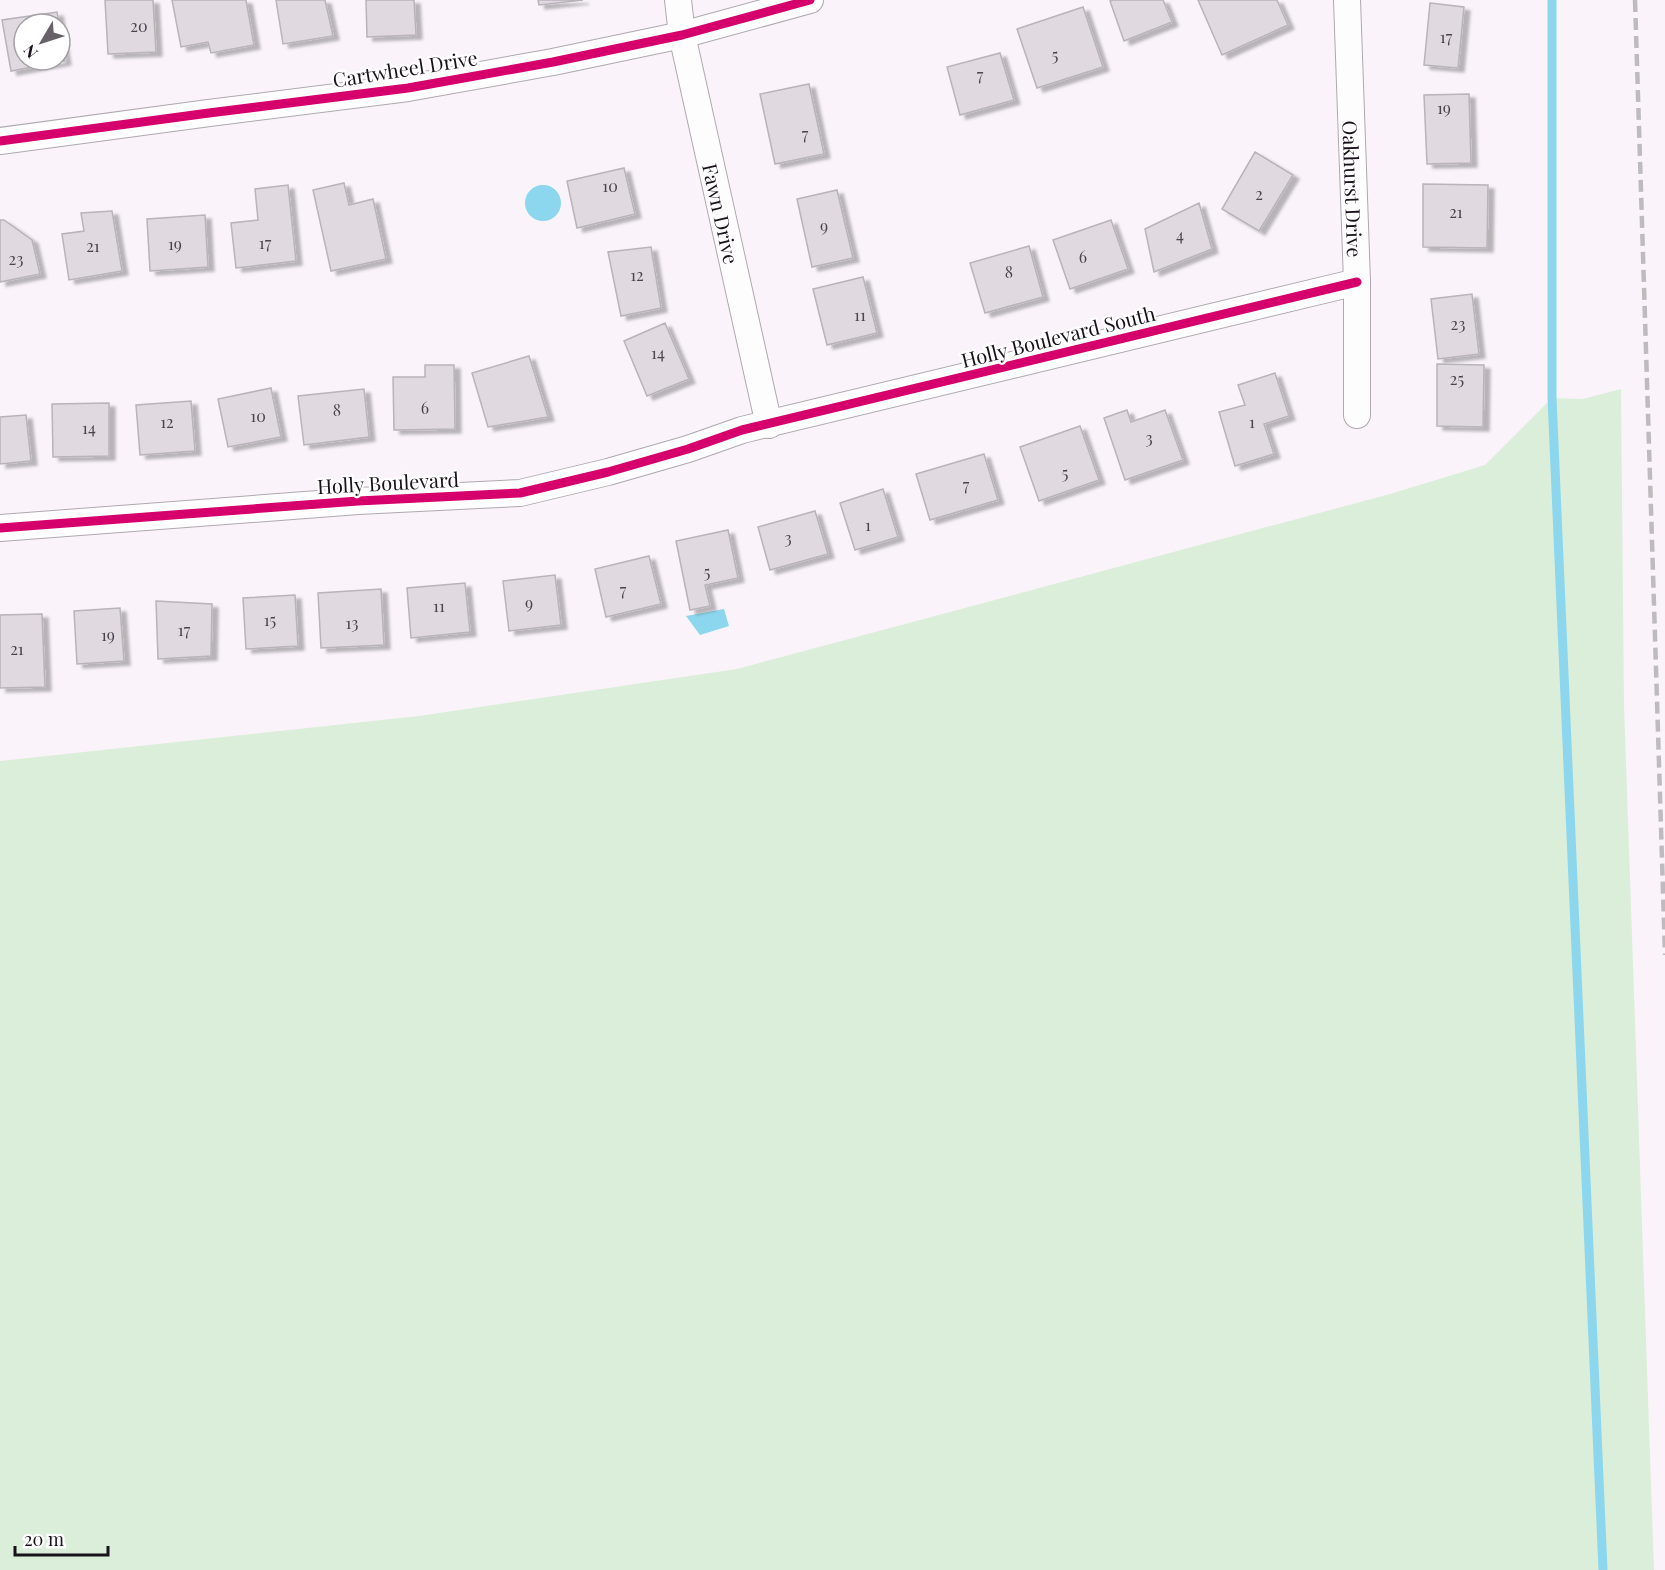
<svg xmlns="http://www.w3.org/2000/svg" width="1665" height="1570" font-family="'Playfair Display',serif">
  <defs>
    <filter id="shadow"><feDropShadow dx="6" dy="4" stdDeviation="1.5" flood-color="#0004"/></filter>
  </defs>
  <rect width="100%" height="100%" fill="#faf4fa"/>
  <!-- green -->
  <path fill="#dbeed9" d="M1621,389L1624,705L1654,1570H0V761L419,716L737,669L1390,494L1485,465L1552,398L1583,399Z"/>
  <!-- water -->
  <path fill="#8cd7ed" d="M525 203a18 18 0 1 1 36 0a18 18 0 1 1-36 0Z
    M724,609L729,626L700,635L686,616Z"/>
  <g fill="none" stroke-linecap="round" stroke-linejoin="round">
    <!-- stream -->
    <path stroke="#8cd7ed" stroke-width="9" d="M1552,0V398L1603,1570"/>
  </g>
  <!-- building -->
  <path fill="#e0d9e0" stroke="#b9b3ba" stroke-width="1.5" filter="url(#shadow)" d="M105,0H153L156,52L108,54Z
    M172,0H246L254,45L211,53L208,42L181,47Z
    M276,0H325L333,36L283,44Z
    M366,0H414L416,35L367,37Z
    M538,0H583L539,5Z
    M1113,0H1163L1172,22L1124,41L1110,1Z
    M1198,0H1277L1288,25L1222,55Z
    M1430,3L1464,7L1458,68L1424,65Z
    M1083,7L1103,67L1037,88L1017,29Z
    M57,12L59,24H24V60H60V31L65,61L11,71L2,20Z
    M1000,53L1014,100L960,115L947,67Z
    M809,84L824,154L775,164L760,94Z
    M1469,94L1471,163L1427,164L1424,95Z
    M1255,152L1293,175L1259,231L1222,209Z
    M624,168L635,214L577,228L567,181Z
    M344,183L349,205L373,199L386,259L331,271L313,190Z
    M1423,184L1488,185L1487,248L1423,247Z
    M288,185L296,261L236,268L231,223L258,220L255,189Z
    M837,190L853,258L812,267L797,199Z
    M1199,203L1212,249L1154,272L1145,229Z
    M112,211L122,271L69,280L62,234L84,231L81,213Z
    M205,215L208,267L150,271L147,219Z
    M0,220H4L32,240L40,274L0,282Z
    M1111,220L1128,269L1070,289L1053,240Z
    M1029,246L1043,297L985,313L970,263Z
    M651,247L661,308L621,316L608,252Z
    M863,277L877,333L827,345L813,289Z
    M1472,294L1479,354L1438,359L1431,299Z
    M665,323L689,379L647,396L624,341Z
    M529,356L548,417L488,427L472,373Z
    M1437,364L1484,365L1483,427L1437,426Z
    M425,365H454L455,429L394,430L393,377H425Z
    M1275,373L1289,416L1264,424L1274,454L1235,466L1219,412L1245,405L1238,385Z
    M271,388L281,437L228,447L218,399Z
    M364,389L369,437L304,445L298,396Z
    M191,401L195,451L140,455L136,405Z
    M109,403V456L53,457L52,404Z
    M1127,410L1131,422L1165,410L1183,460L1125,480L1104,418Z
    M26,415L31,461L0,464V417Z
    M1080,426L1099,480L1039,501L1020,447Z
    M984,454L998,500L930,520L916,474Z
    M883,489L898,537L855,550L840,503Z
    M815,511L828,554L770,570L758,527Z
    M728,530L738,578L705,585L710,606L690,610L676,541Z
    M649,556L661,604L606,617L595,569Z
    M555,575L561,625L509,631L503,581Z
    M465,583L470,632L411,638L407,588Z
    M381,589L384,645L321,648L318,593Z
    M295,595L298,646L246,649L243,598Z
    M156,601L212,604L211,656L158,659Z
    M120,608L124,661L77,664L74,611Z
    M42,614L45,687L0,688V615Z"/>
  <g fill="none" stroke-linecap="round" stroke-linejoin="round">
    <defs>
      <g id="street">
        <path id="s1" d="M678,0L682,35L769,425"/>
        <path id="s2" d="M1347,0L1357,282V415"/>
        <path d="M0,141L209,113L408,88L553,62L682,35L810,0"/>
        <path d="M0,528L358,501L520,493L608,472L688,449L742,430L1357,282"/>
      </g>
    </defs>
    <!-- street casing -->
    <use href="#street" stroke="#afa9af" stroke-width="28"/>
    <!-- street -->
    <use href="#street" stroke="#fefdfe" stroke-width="26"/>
    <!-- rail -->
    <path stroke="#bdbbbd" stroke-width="4.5" stroke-dasharray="12 6" stroke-linecap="butt" d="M1635,0L1665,955"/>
    <defs>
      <path id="cycleway" d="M0,141L209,113L408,88L553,62L682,35L810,0
        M0,528L358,501L520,493L608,472L688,449L742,430L1357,282"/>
    </defs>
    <!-- cycleway casing -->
    <use href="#cycleway" stroke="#fff" stroke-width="13"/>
    <!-- cycleway -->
    <use href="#cycleway" stroke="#d6006c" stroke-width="9"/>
  </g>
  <g text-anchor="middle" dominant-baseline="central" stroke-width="4.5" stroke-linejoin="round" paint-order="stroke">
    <!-- number labels -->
    <g font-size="16" fill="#4a444c">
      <text x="139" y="25">20</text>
      <text x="1446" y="36">17</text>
      <text x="1055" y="54">5</text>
      <text x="980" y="74">7</text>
      <text x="1444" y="107">19</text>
      <text x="805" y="133">7</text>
      <text x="610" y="185">10</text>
      <text x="1259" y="193">2</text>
      <text x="1456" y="211">21</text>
      <text x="824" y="225">9</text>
      <text x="1180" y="234">4</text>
      <text x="265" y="242">17</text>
      <text x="175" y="243">19</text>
      <text x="93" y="245">21</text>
      <text x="1083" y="256">6</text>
      <text x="16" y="258">23</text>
      <text x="1009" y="271">8</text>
      <text x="637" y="274">12</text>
      <text x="860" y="314">11</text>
      <text x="1458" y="323">23</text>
      <text x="658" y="352">14</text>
      <text x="1457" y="378">25</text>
      <text x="425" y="407">6</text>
      <text x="337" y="409">8</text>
      <text x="258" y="415">10</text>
      <text x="167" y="421">12</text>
      <text x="1252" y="421">1</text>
      <text x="89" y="427">14</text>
      <text x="1149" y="437">3</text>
      <text x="1065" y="472">5</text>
      <text x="966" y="484">7</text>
      <text x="868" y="524">1</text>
      <text x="788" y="537">3</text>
      <text x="707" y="571">5</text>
      <text x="623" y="589">7</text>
      <text x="529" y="602">9</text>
      <text x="439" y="605">11</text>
      <text x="270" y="619">15</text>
      <text x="352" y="622">13</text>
      <text x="184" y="629">17</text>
      <text x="108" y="634">19</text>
      <text x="17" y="648">21</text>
    </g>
    <!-- street labels -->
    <g font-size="20" fill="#18121a" stroke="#fff">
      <text transform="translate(405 68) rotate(-9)">Cartwheel Drive</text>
      <text stroke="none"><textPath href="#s2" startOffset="189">Oakhurst Drive</textPath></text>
      <text stroke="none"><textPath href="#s1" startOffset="218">Fawn Drive</textPath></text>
      <text transform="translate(1058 336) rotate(-14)">Holly Boulevard South</text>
      <text transform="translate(388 482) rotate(-3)">Holly Boulevard</text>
    </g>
  </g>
  <!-- north arrow -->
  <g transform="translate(42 42) rotate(231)"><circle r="28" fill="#ffffff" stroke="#a3a0a3" stroke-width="1.5"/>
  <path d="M0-4.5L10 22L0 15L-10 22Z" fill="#676168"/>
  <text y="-9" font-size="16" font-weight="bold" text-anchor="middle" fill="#18121a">N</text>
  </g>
  <!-- scale -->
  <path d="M15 1546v9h93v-9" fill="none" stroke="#18121a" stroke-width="3"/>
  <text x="24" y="1546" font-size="18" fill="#18121a" stroke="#ffffff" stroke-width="4.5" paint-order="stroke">20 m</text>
</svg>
